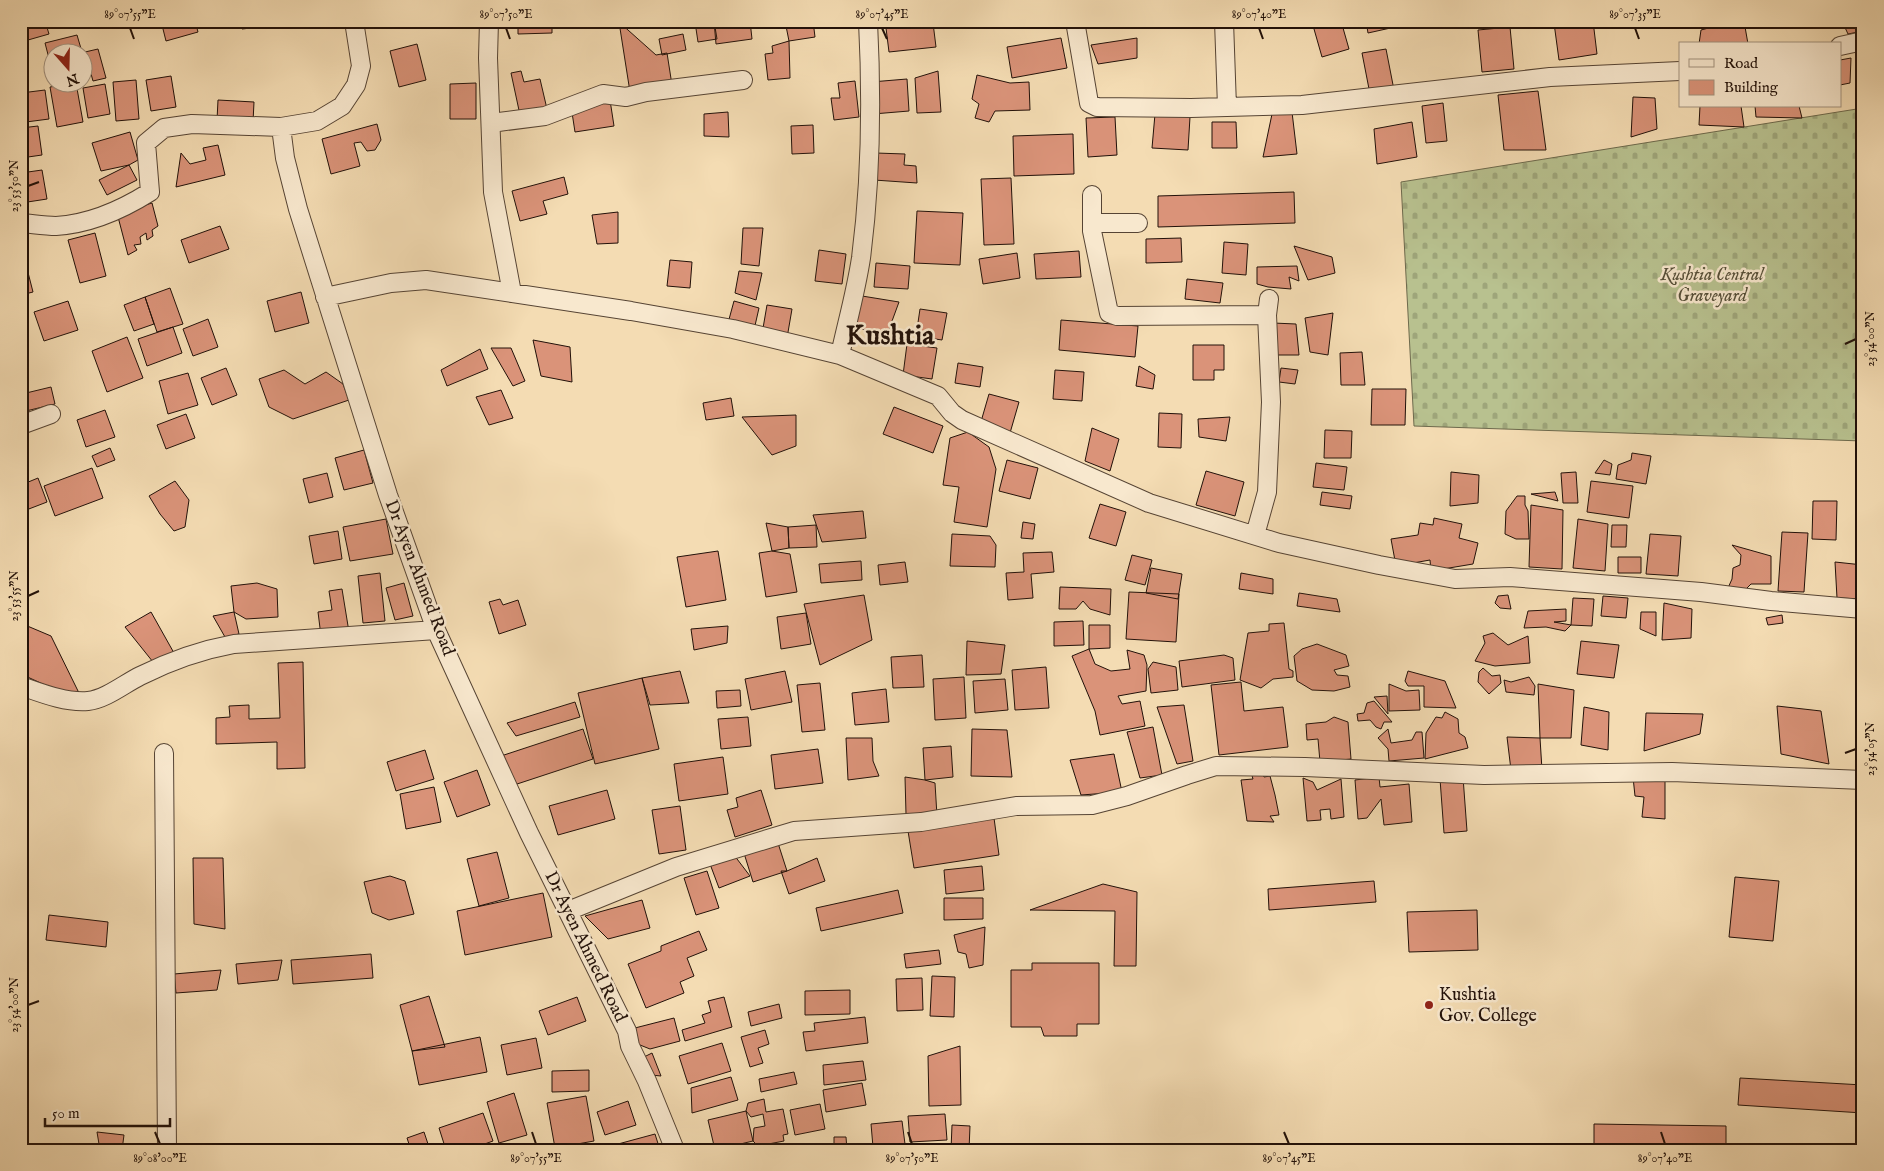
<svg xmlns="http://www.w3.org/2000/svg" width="1884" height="1171" font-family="'IM FELL English',serif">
  <defs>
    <pattern id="cemetery-stones" width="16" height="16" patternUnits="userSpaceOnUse" patternTransform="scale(1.25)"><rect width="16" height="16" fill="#b8c18f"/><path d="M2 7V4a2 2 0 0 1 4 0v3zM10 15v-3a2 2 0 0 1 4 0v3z" fill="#9ea57a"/></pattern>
  </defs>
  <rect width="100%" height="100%" fill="#f4dcb3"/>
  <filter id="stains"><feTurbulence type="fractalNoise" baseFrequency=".004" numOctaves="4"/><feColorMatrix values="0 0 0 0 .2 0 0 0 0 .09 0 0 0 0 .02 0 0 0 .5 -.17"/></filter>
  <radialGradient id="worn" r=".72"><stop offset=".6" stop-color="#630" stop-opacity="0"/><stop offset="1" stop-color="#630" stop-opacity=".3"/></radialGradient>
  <!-- cemetery -->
  <path fill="url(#cemetery-stones)" stroke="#6d694c" d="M1863,108V441L1414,426L1401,182Z"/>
  <!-- building -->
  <path fill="#da9379" stroke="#221109" d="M21,21H45L49,34L21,42Z
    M161,21H195L198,32L166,41Z
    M241,21H277L278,25L242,29Z
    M518,21H552V33L518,34Z
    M701,21H714L717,39L698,42L695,22Z
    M714,21H750L752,39L716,44Z
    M785,21H813L815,37L789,41Z
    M1316,21H1341L1349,49L1322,57L1312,22Z
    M1366,21H1397L1395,27L1368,33Z
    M1564,21H1593L1597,54L1559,60L1554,23Z
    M1735,21H1744L1748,44H1699L1701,30Z
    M1842,21H1863V31L1848,34Z
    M619,22L656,55L667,53L672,85L630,92Z
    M933,23L936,47L889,52L886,28Z
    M1510,27L1514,69L1482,72L1478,30Z
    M683,34L686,50L662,55L659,39Z
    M77,35L82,52H52V70L45,43Z
    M1061,38L1067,68L1012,78L1007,47Z
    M1137,38V58L1098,64L1091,45Z
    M789,41L790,78L768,80L765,54L773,53L772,46Z
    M417,44L426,80L399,87L390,51Z
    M98,49L106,78L93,81L85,52Z
    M1386,49L1394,90L1370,94L1362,53Z
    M82,54L86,68L82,69Z
    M1851,58L1850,83L1840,85V60Z
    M521,71L524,82L540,79L547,109L520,115L511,73Z
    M938,71L941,112L917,113L915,78Z
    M977,75L1010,83L1029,82L1030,110L995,111L989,122L975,118L979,104L972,99Z
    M171,76L176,107L151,111L146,80Z
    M907,79L909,111L873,114L871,82Z
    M136,80L139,119L116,121L113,82Z
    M855,81L859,117L834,120L831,98H840L838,83Z
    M76,83L83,122L57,127L50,87Z
    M476,83V119H450V84Z
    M105,84L110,114L88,118L83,88Z
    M45,90L49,119L26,122L21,93Z
    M1538,91L1546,150H1504L1498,95Z
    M1633,97L1655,98L1657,129L1631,137Z
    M218,100L254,102L253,122L217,120Z
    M610,100L614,126L575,132L571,106Z
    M1443,103L1447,141L1426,143L1422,106Z
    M1700,106H1741L1744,127L1699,125Z
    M1755,106H1799L1802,118L1756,117Z
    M728,112L729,137L704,136V114Z
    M1292,112L1297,154L1263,157L1272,114Z
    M1155,114L1190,117L1188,150L1152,148Z
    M1115,117L1117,155L1088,157L1086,118Z
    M1212,122H1236L1237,148H1212Z
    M1412,122L1417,157L1377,164L1374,129Z
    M377,124L381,140L375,150L367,151L361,142L354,143L360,166L331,174L322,139Z
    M813,125L814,153L792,154L791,126Z
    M38,126L42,155L21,158V128Z
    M130,132L138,160L129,165L101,171L92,143Z
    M1073,134L1074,174L1014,176L1013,136Z
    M218,145L225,175L176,187L181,153L190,164L206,160L203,148Z
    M876,153L905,154L904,165L916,166L917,183L874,180Z
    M129,165L137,180L107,195L99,180Z
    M42,170L47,199L21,203V173Z
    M564,177L568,194L543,201L547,214L520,221L512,191Z
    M1011,178L1014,244L984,245L981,179Z
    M1294,192L1295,223L1158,227V196Z
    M152,203L158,226L152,230L153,236L147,240L146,233L140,237L141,244L134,245L137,250L128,255L117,213Z
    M917,211L963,213L960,265L914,263Z
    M618,212V243L597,244L592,215Z
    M220,226L229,249L189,263L181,240Z
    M743,228H763L759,266L741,264Z
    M95,233L106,276L80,283L68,240Z
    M1181,238L1182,262L1146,263V239Z
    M1224,242L1248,244L1246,275L1222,273Z
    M21,245L33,292L21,295Z
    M1294,246L1332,257L1335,273L1308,280Z
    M819,250L846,254L842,284L815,281Z
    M1079,251L1081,277L1036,279L1034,254Z
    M1017,253L1020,278L983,284L979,259Z
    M670,260L692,262L690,288L667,286Z
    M876,263L910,266L908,289L874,287Z
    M1297,266L1299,281L1289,277L1291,289L1268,287L1257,284V267Z
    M739,271L762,273L756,300L735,293Z
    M1187,279L1223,283L1220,303L1185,299Z
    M170,288L183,324L157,332L145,297Z
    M301,292L309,323L275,332L267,301Z
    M862,296L899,302L888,332L851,328Z
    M145,297L154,324L134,331L124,305Z
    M68,301L78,330L44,341L34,312Z
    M734,301L759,308L754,330L728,323Z
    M767,305L792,309L787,338L762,334Z
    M920,309L947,313L942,340L916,336Z
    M1333,313L1328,355L1310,352L1305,318Z
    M208,319L218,347L193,356L183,329Z
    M1061,320L1138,326L1135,357L1059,350Z
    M1273,323L1296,324L1299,355H1276Z
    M173,327L182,353L147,366L138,339Z
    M127,337L143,378L107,392L92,351Z
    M533,340L570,347L572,382L541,376Z
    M907,344L937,348L932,379L903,375Z
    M1193,345H1224V370H1214V380H1193Z
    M491,348H511L525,381L513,386Z
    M480,349L488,369L447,386L441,370Z
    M1362,352L1365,385H1341L1340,353Z
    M958,363L983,367L980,387L955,383Z
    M1139,366L1155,375L1153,389L1136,386Z
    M226,368L237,395L212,405L201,378Z
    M1281,368L1298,370L1295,384L1279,382Z
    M284,370L305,384L326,372L343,384L349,400L293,419L269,407L259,379Z
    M1055,370L1084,372L1082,401L1053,399Z
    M188,373L198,405L168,414L159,381Z
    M51,387L55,404L26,411L22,394Z
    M1372,389H1406L1405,425H1371Z
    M501,390L513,418L489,425L476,397Z
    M989,394L1019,402L1010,433L980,425Z
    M731,398L734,416L706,420L703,403Z
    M894,407L943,426L933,453L883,434Z
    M105,410L115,437L86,447L77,420Z
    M1159,413L1182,414L1181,448L1158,447Z
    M186,414L195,438L166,449L157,425Z
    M796,415V446L772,455L742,417Z
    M1230,417L1226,441L1199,437L1198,419Z
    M1092,428L1119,439L1110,471L1085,461Z
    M1325,430L1352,431L1351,458H1324Z
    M968,432L989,447L996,469L987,527L954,522L959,487L943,485L950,438Z
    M110,448L115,460L97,467L92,456Z
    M364,450L373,483L344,490L335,458Z
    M1632,453L1651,456L1646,484L1616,479L1618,465L1631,460Z
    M1007,460L1038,468L1030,499L999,491Z
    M1604,460L1612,464L1610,475L1595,473Z
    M1316,463L1347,467L1344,490L1313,487Z
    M92,468L103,498L55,516L44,486Z
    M1206,471L1244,482L1235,516L1196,505Z
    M1451,472L1479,475L1478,503L1450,506Z
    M1576,472L1578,503H1563L1561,473Z
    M327,473L333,497L309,503L303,479Z
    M38,478L47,502L21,512V485Z
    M175,481L189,500L185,527L174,531L160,514L149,496Z
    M1591,481L1633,486L1629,518L1587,512Z
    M1322,492L1352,496L1350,509L1320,505Z
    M1555,492L1558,501L1531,494Z
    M1517,496H1525V505L1528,511L1529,539H1516L1505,534L1506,511Z
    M1813,501H1837L1836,540L1812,539Z
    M1100,504L1126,512L1116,546L1089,538Z
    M1531,505L1563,510L1562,569L1529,567Z
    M863,511L866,538L822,542L813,515Z
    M1434,518L1462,524L1459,538L1478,543L1473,564L1431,571L1430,560L1396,566L1391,539L1418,535L1420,523L1433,525Z
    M386,519L393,554L350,561L343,527Z
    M1578,519L1608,524L1605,571L1573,568Z
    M1023,522L1035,524L1033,539L1021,538Z
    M766,523L788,527L789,548L772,551Z
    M816,525L817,547L789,548L788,527Z
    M1612,525H1627L1626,547H1611Z
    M338,531L342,559L314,564L309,536Z
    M1782,532L1808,533L1804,592L1778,591Z
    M952,534L990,536L996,545L995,567L950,566Z
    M1650,534L1681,536L1678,576L1646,574Z
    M21,539L26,552L21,554Z
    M1732,545L1771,556V584H1751L1745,590L1728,588L1732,579L1733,568L1740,565L1741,555Z
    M718,551L726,600L686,607L677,557Z
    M772,551L790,554L797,592L766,597L759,553Z
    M1052,552L1054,572L1031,574L1033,598L1008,600L1006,573L1024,572L1023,553Z
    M1132,555L1152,560L1145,585L1125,580Z
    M1618,557H1641V573H1618Z
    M861,561L862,580L821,583L819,564Z
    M905,562L908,582L880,585L878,565Z
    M1835,562L1863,565V599L1837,598Z
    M1151,568L1182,574L1178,599L1146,593Z
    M380,573L385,621L363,623L358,576Z
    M1241,573L1273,579V594L1239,589Z
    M257,583L277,589L278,617L246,619L234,612L231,586Z
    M404,583L413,616L395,620L386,588Z
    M1060,587L1111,589L1110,615L1090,609L1083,601L1076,609H1059Z
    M342,589L349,632L321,636L318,612L332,610L329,591Z
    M1129,592L1179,594L1176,642L1126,639Z
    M1299,593L1337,599L1340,612L1297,606Z
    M864,595L872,640L820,665L804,604Z
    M1508,595L1511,609L1500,608L1495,603L1498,596Z
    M1603,596L1628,598L1626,618L1601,616Z
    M1573,598L1594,599L1592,626L1571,625Z
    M500,599L503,605L518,600L526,625L499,634L489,602Z
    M1664,603L1692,609L1691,638L1662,640Z
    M1566,609V621L1554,622L1571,625L1565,631L1546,627L1524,628L1528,611Z
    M151,612L174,653L153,662L125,627Z
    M234,612L239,634L225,637L213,616Z
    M1641,612H1656V636L1640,629Z
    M806,613L811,644L781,649L777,617Z
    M1782,615L1783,623L1768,625L1766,618Z
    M1083,621L1084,645L1054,646V622Z
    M1284,623L1289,669L1293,671V677L1273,679L1261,688L1240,680L1248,633L1269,631V624Z
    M25,625L51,636L79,693L58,691L21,674V628Z
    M1089,625H1110V648L1089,649Z
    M728,626L727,643L694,650L691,629Z
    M1493,633L1508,645L1528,636L1530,663L1495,666L1475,661L1485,643L1483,636Z
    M967,641L1005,645L1001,674L966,675Z
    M1581,641L1619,645L1614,678L1577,674Z
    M1317,644L1346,655L1349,666L1334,670L1337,675L1348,676L1350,687L1334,691L1312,690L1297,681L1294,656L1302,649Z
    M1089,649L1095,664L1111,671L1130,669L1127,650L1144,655L1147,665L1146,691L1118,696L1122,704L1140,701L1145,726L1100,735L1095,711L1072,656Z
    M922,655L924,687L893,688L891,657Z
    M1224,655L1233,658L1235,680L1182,687L1179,661Z
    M303,662L305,768L277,769V742L216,744V718L230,717L229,706L249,705V719L280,718L278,663Z
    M1153,662L1176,667L1178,690L1151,693L1148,669Z
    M1046,667L1049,708L1015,710L1012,670Z
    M1483,668L1492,676L1500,675L1501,683L1489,694L1478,682L1479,672Z
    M680,671L689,703L650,705L642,678Z
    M785,671L792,702L751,710L745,679Z
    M1408,671L1445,681L1456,708L1424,707V686H1408L1405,681Z
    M964,677L966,718L935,720L933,679Z
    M1529,677L1535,686L1534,695L1506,692L1504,680L1511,682Z
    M642,678L659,749L595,764L578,693Z
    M1005,679L1008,710L975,713L973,681Z
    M1241,682L1244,711L1283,707L1288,747L1219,755L1211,685Z
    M820,683L825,730L802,732L797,685Z
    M1389,684L1406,691L1419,690L1420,710L1389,711Z
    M1538,684L1574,690L1571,738H1540Z
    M886,689L889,722L855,725L852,693Z
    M740,690L741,706L717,708L716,691Z
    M1387,696L1388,714L1374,697Z
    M1374,701L1392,722H1384L1381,729L1376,727L1370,720L1358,721L1357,714L1364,713L1367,703Z
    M575,702L580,717L516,736L507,723Z
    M1184,705L1193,761L1177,764L1157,707Z
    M1777,706L1821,711L1829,764L1781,754Z
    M1584,707L1609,712L1608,750L1581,745Z
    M1445,712L1458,719L1459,733L1465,737L1468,748L1425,759L1426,733L1436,717L1442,718Z
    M1646,713L1703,714L1700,734L1644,751Z
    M748,717L751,746L721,749L718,719Z
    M1334,717L1348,722L1351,759L1320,762L1318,739L1307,740L1306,724L1326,722Z
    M1153,727L1162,775L1140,778L1127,732Z
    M583,729L593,759L508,787L498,757Z
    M972,729L1007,730L1012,777L971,776Z
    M1388,729L1391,743L1412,740L1416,732H1422L1424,758L1389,761L1388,749L1378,738Z
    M1507,737L1540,738L1542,770H1511Z
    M846,738H872L873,761L879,776L848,780Z
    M951,746L953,777L925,780L923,748Z
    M818,749L823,783L775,789L771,755Z
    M425,750L434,779L396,791L387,762Z
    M1114,754L1122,792L1081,795L1070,760Z
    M723,757L728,794L679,801L674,764Z
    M477,770L490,805L457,817L444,782Z
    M1262,771L1264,777L1270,776L1275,795L1279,815L1270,816L1274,822L1247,821L1241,780L1253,779L1251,772Z
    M905,777L925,780L935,783L937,816L906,814Z
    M1379,777L1380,787L1409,784L1412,822L1384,825L1381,799L1367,818L1358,819L1355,780Z
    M1463,777L1467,831L1444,833L1440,779Z
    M1633,777L1665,779V819L1642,817L1644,797L1635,796Z
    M1303,778L1313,782L1317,790L1341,779L1344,817L1331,819L1330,809L1320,810L1321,820L1307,821Z
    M434,787L441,822L406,829L400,794Z
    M1857,788H1863V818H1857Z
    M607,790L615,819L558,835L549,806Z
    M761,790L772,825L735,837L727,810L738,807L736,798Z
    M680,806L686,850L659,854L652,810Z
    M994,818L999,855L914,868L908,831Z
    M777,840L787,871L753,882L743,850Z
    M497,852L509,898L479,906L467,859Z
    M734,855L750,876L719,888L710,864Z
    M193,858H223L225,929L194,924Z
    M817,858L825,881L789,894L781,871H787Z
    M982,866L984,890L946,894L944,870Z
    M707,871L719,908L696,915L684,878Z
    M390,876L405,881L414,914L389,920L372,913L364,882Z
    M1735,877L1779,881L1773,941L1729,937Z
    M1374,881L1376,902L1269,910L1268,889Z
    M1103,884L1137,892L1136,966H1114L1115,911L1030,910Z
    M898,890L903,913L821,931L816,908Z
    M543,893L552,937L465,955L457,911Z
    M944,898H983V919L944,920Z
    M642,900L650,928L608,939L585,916Z
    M1477,910L1478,950L1409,952L1407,912Z
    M49,915L108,922L106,947L46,940Z
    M985,927L983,965L969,968L966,954L958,952L954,935Z
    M699,931L707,950L687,958L694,976L680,982L684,993L646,1008L628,964L661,951V946Z
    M939,950L941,964L906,968L904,954Z
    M371,954L373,978L293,984L291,960Z
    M282,960L278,980L238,984L236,964Z
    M1032,963H1099V1024H1077V1036H1044L1041,1027H1011V970H1032Z
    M221,970L217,990L176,993L174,974Z
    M932,976L955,977L954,1017L930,1016Z
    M922,978L923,1010L897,1011L896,979Z
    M850,990V1014L805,1015V991Z
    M429,996L445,1047L412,1051L400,1005Z
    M577,997L586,1021L548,1035L539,1011Z
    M724,997L732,1027L685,1041L682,1030L705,1023L702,1015L711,1012L708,1001Z
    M779,1004L782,1018L751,1026L748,1012Z
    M865,1017L868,1043L806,1051L803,1032L815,1031L814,1023Z
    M674,1018L680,1041L650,1049L635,1043L631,1029Z
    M765,1030L769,1044L758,1048L763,1063L750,1067L741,1037Z
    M480,1037L487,1072L419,1085L412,1051Z
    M536,1038L542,1068L507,1075L501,1045Z
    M722,1043L731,1071L688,1084L679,1056Z
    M960,1046L961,1105L929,1106L928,1056Z
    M652,1053L661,1076L651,1075L644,1057Z
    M863,1061L866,1080L824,1085L823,1065Z
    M589,1070V1091L552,1092V1071Z
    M794,1072L797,1084L761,1092L759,1079Z
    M731,1077L738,1100L692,1113L691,1088Z
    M1740,1078L1863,1085V1113L1738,1105Z
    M862,1083L866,1105L826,1112L823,1090Z
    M514,1093L527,1135L499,1143L487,1102Z
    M586,1096L594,1141L555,1148L547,1103Z
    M764,1099L766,1112L783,1109L788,1134L783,1135L784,1141L758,1146L753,1141L754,1128L765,1126L763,1114L751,1117L746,1111L748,1103Z
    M628,1101L636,1125L605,1135L597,1112Z
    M820,1104L825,1129L795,1135L790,1110Z
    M746,1111L753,1141L715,1150L708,1120Z
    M483,1113L493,1141L468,1150H446L439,1128Z
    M945,1114L947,1140L910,1142L908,1116Z
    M902,1121L905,1144L873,1147L871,1124Z
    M1594,1124L1726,1126V1149L1594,1146Z
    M952,1125L970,1126L969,1150H951Z
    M21,1130H25L23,1150H21Z
    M97,1132L124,1135L122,1150H100Z
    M424,1132L430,1150H411L407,1138Z
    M655,1134L660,1150H608L607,1147Z
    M834,1137H846L847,1150H834Z"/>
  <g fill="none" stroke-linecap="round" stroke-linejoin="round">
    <defs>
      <path id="street" d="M354,21L361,66L356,85L342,106L317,121L281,127L285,158L298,209L388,495L436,630L529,833L627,1031L630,1046L647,1081L675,1150
        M489,21L488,58L493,192L512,293
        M1075,21L1089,103L1097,107L1191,108L1302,105L1550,77L1680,71
        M1224,21L1227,107
        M1840,46L1863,41
        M491,123L545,116L603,94L626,97L646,92L743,80
        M1092,195V231L1109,313L1117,316L1267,315
        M21,223C33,224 45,226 56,226C89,224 123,209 150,192L146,143L164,128L192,124L281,127
        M1092,223H1138
        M325,297L391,283L426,280L631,311L733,329L840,355L938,396L952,413L962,420L1149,503L1279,543L1379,565L1455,579L1510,577L1701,592L1771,601L1863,609
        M840,355C847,323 856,291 861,258C871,180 872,100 868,21
        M21,425L51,414
        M1255,535L1267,492L1271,402L1267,315L1269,299
        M21,686C41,693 66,703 88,701C106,699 124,684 140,676C170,661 201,650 234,644L436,630
        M164,753L167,1150
        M568,911L676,867L794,831L921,822L1016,806L1092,805L1127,796L1187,775L1216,766L1305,767L1484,775L1672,772L1863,780"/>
    </defs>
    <!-- street casing -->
    <use href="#street" stroke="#564434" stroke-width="20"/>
    <!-- street -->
    <use href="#street" stroke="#f8e8ce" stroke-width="18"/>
  </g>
  <!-- ticks -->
  <path fill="none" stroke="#221109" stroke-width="2" d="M130,28L134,39M506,28L510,39M882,28L887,39M1259,28L1263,39M1635,28L1639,39M28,186L39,182M1845,344L1856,339M28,596L39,591M1845,753L1856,749M28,1005L39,1001M155,1132L160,1144M532,1132L536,1144M908,1132L912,1144M1284,1132L1289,1144M1661,1132L1665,1144"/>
  <!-- markers -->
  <circle fill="#8f2418" stroke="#f8e8ce" stroke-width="2" cx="1429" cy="1005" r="5"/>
  <g text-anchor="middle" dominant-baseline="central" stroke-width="5" stroke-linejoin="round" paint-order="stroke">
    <!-- park labels -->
    <g font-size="18" font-style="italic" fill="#564f38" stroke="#f8e8ce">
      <text x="1712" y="275">Kushtia Central<tspan x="1712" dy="21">Graveyard</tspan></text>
    </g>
    <!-- street labels -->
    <g font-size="18" fill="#221109" stroke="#f8e8ce">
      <text transform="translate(419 578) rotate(69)">Dr Ayen Ahmed Road</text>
      <text transform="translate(585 947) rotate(64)">Dr Ayen Ahmed Road</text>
    </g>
    <!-- poi labels -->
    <g font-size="18" fill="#221109" stroke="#f8e8ce" text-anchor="start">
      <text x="1439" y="995">Kushtia<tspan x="1439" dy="21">Gov. College</tspan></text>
    </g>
    <!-- town labels -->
    <g font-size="28" font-weight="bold" fill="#221109" stroke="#f8e8ce">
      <text x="890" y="336">Kushtia</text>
    </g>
  </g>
  <!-- margin -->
  <rect width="1884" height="1171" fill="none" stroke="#f4dcb3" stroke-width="55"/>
  <!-- legend -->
  <rect x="1679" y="42" width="162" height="65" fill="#f8e8ce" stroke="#a2927f"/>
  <rect x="1689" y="59" width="25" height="8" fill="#f8e8ce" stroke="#a2927f"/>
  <text x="1724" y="68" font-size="15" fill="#221109">Road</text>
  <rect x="1689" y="80" width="25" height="15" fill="#da9379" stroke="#a2927f"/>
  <text x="1724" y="92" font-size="15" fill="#221109">Building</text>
  <!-- north arrow -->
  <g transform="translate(68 68) rotate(160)"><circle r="24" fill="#f8e8ce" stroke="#a2927f"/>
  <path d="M0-4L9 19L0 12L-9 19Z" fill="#8f2418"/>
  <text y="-8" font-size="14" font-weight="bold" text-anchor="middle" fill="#221109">N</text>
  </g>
  <!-- scale -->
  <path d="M45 1118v8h125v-8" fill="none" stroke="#221109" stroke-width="2.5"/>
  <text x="52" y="1118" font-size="15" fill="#221109" stroke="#f8e8ce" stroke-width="4" paint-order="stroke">50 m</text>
  <rect x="28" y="28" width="1828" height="1116" fill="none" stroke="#221109" stroke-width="2"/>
  <g font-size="12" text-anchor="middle" fill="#221109">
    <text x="130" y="18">89°07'55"E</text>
    <text x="506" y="18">89°07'50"E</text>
    <text x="882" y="18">89°07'45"E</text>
    <text x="1259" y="18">89°07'40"E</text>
    <text x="1635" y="18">89°07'35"E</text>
    <text transform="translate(14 186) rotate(-90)" y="4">23°53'50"N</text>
    <text transform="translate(1870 339) rotate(-90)" y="4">23°54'00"N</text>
    <text transform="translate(14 596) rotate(-90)" y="4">23°53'55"N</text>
    <text transform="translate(1870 749) rotate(-90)" y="4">23°54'05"N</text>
    <text transform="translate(14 1005) rotate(-90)" y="4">23°54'00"N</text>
    <text x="160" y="1162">89°08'00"E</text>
    <text x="536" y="1162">89°07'55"E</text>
    <text x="912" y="1162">89°07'50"E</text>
    <text x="1289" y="1162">89°07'45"E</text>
    <text x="1665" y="1162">89°07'40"E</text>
  </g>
  <rect width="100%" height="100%" filter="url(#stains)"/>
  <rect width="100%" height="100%" fill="url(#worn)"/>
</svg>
